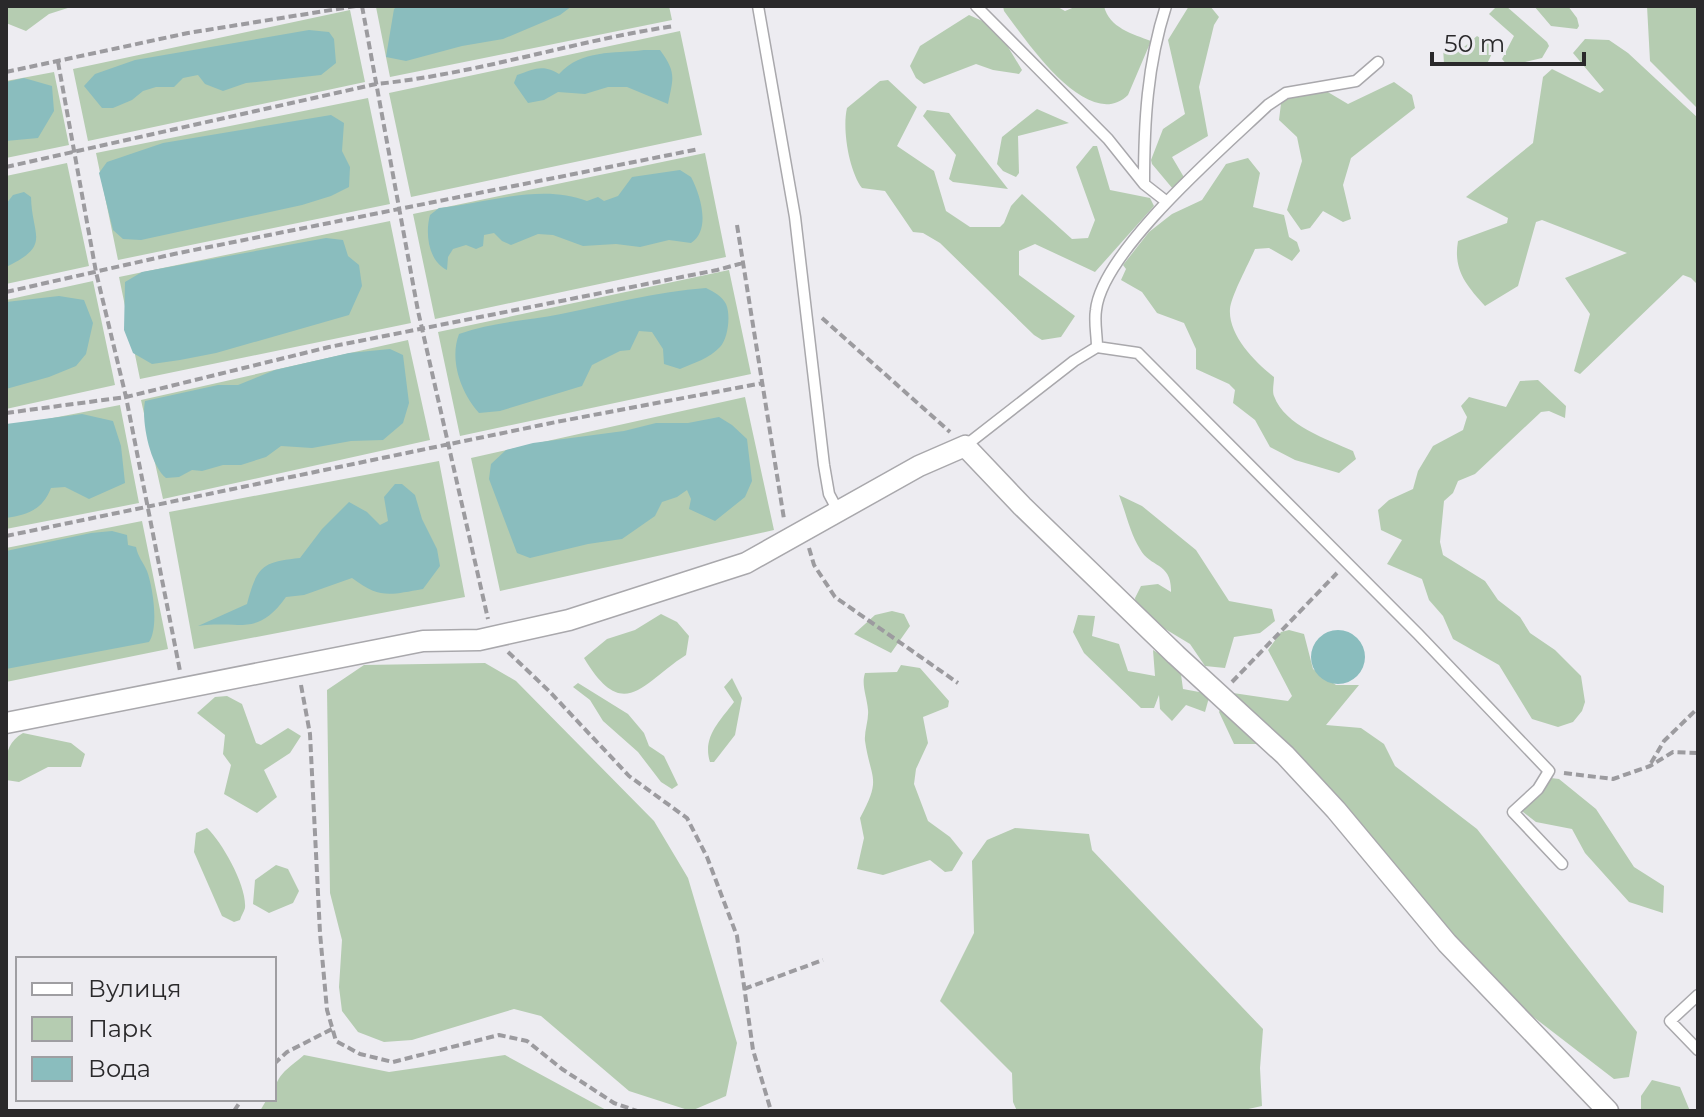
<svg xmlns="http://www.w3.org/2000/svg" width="1704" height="1117" font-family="Montserrat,sans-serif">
  <rect width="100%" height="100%" fill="#edecf1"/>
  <!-- green -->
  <path fill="#b5ccb1" d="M6,6H74L49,14L26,31L6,23Z
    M669,6L672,20L390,77L376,7Z
    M1003,6H1056L1065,11L1077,6H1104C1109,28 1133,34 1151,41L1128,95C1088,134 1025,39 1004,11Z
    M1189,6H1210L1219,17L1214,25L1199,87L1208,136L1172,157L1185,179L1173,189L1152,164L1151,160L1163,129L1185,114L1168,40Z
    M1497,6H1506L1547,42L1549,46L1542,58L1508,66L1502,59L1514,36L1489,14Z
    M1534,6H1568L1577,18L1579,26L1577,29L1551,26Z
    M1647,6H1698V109L1650,61Z
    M350,10L365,82L88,141L73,69Z
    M969,15L996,27L1022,70L1019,74L993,70L976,64L924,84L916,78L910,66L920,46Z
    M680,31L702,135L411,197L389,93Z
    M1477,36L1495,47L1487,64H1444L1443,47H1464Z
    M1585,39L1609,40L1628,53L1698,118V285L1691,278L1683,275L1580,374L1574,371L1590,314L1565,278L1627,253L1542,220L1536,222L1518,286L1485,306C1466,285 1453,270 1458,241L1507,223L1508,218L1466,197L1533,143L1543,77L1552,69L1600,93L1604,90L1573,53Z
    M54,72L69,145L6,158V81Z
    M888,80L917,107L897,146L934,171L946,211L970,227H1000L1004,223L1011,206L1022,194L1072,239L1088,238L1095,220L1076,167L1093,146H1097L1110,190L1150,198L1154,206L1095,272L1035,244L1019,251V275L1075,316L1061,337L1042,340L1034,335L940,243L923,233L913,232L885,191L862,188C849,171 842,129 847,108L880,81Z
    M1394,82L1412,95L1415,108L1351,158L1343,185L1351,219L1343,222L1323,211L1310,228L1301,230L1287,210L1302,161L1297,137L1279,120L1283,87L1321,88L1348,104Z
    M368,98L390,204L118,260L96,153Z
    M1037,109L1069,123L1018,136L1019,173L1016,177L1003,171L997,164L1002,137Z
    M927,110L949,113L1008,189L953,182L949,179L956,155L923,116Z
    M705,153L726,257L435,319L413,214Z
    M1248,158L1260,173L1253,207L1284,215L1289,237L1297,242L1300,251L1292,261L1269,248L1255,249C1249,263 1231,296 1230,309C1228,335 1255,362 1274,377C1274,383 1272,391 1274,396C1285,426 1327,439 1353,451L1356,459L1339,473L1295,460L1270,447L1255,420L1233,403L1235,390L1229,384L1196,369V349L1184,323L1157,313L1142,292L1121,280L1126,269L1123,265L1149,232L1172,214L1202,200L1226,164Z
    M67,163L89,266L6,284V176Z
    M390,221L411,323L140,379L119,277Z
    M729,270L751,374L460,436L438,332Z
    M93,281L115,385L6,409V300Z
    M408,340L430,440L163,499L141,400Z
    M1538,380L1566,406L1565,418L1549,411L1541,412L1475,474L1458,481L1453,493L1444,501L1440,542L1443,555L1485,581L1498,600L1520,617L1530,633L1555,650L1581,676L1585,702L1582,711L1573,722L1558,727L1532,719L1499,665L1453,639L1443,616L1429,600L1422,579L1387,564L1402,540L1381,530L1378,510L1389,500L1413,489L1418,471L1433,446L1463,430L1467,417L1461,406L1469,397L1506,407L1520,381Z
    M745,397L774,530L500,591L471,458Z
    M120,405L139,503L6,529V427Z
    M439,461L465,597L194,649L169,512Z
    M1119,495L1142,506L1196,550L1229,601L1272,609L1275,621L1260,633L1234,637L1225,668L1205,666L1190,644L1137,612L1135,598L1141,586L1158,584L1171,592C1172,562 1150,568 1140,549C1130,533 1126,513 1119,495Z
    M142,521L168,649L6,682V548Z
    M892,611L904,614L910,626L891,653L854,634L875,615Z
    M661,614L677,622L689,636L686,655C643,682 624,725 584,658L607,639L635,630Z
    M1078,615L1095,616L1092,636L1119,644L1128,671L1155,676L1153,650L1180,667L1183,689L1210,694L1205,712L1186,705L1172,721L1160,709L1159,695L1154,708H1141L1084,653L1073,632Z
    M1289,630L1304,634L1313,669L1336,685H1359L1326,725L1361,728L1384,744L1395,766L1477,829L1637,1032L1629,1077L1614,1079L1475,972L1233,693L1288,701L1292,696L1268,650L1281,632Z
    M485,663L516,681L654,821L688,878L737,1043L726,1096L691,1111L629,1091L541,1016L514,1009L412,1040L384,1042L358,1032L342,1011L339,987L342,940L330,893L327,690L364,665Z
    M901,665L920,668L949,701L948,707L923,717L928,743L916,769L914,784L928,821L950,837L963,853L952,871L945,872L930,860L883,875L857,869L864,838L860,818C882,777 871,781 865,741C864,731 869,720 868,710C867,697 861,685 865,673L897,672Z
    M732,678L742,698L735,735L714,762H710C702,737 720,721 734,702L724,687Z
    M578,683L628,714L644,733L649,746L664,756L678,785L672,789L661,782L638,752L603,721L590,700L573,687Z
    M227,696L242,704L256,743L261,745L288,728L301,736L290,753L264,770L277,797L257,813L224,794L231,765L223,754L225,735L197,713L215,697Z
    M1225,700L1260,744H1234L1219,712Z
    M23,733L71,743L85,754L81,767H48L19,782L6,780C6,760 4,744 23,733Z
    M1551,778L1559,779L1596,809L1634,867L1664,886L1663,913L1629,902L1585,853L1572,829L1536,822L1523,812C1523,793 1536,785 1551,778Z
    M207,828C222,842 247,886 245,908C244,912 241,916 240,920L234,922L222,916L194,852L196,833Z
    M1015,828L1089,834L1092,850L1263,1029L1260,1068L1262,1106L1239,1111H1017L1013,1102L1012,1073L940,1001L974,933L972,861L987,840Z
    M276,865L288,869L299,891L293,903L269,913L253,904L255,880Z
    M304,1055L389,1072L505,1055L608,1111H260L267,1099H274C274,1075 287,1070 304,1055Z
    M1652,1080L1680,1087L1690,1111H1641V1096Z"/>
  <!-- water -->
  <path fill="#8abdbe" d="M398,6H572L560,15L503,39L462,46L406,61L386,57L394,9Z
    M309,30L329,32L334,39L336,63L321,75L246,83L223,91L205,84L198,75L183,78L174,87H156L143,91L132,100L113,108H102L84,86L95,74L135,60Z
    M644,50H660C677,73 673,78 668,104L627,87H608L585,94L558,92L544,100L528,103L514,83L517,75C535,69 542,64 559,74C582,49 613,54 644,50Z
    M24,78L52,86L54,111L38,138L6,141V82Z
    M331,115L344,123L342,151L350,167L349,187L331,196L302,205L141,240L123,239L113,230L99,173L107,162L163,143Z
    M680,170L691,177C701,196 711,230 691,243L669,240L640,247L616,244L583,246L553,235L538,234L511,245L502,241L494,233L484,235L483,246L476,249L466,245L453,249L448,257L447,270C428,261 425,233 430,215L439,208C487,203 542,183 587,201L598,197L604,201L618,196L632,177Z
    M24,192L31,197C32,237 52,245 6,267V204L13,195Z
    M326,238L343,240L348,256L359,265L362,286L349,315L216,353L180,360L152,364L133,353L124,330L125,282L142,272Z
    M706,288C714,292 722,296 726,304C731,315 728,339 720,347C710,358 694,363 680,369L664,364L663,349L652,332L639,331L630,350L620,351L592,365L582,386L500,411L479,413C461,393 449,360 459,334C492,322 526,321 561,314C609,304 657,292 706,288Z
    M59,296L84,300L93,323L86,354L76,366L49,377L6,389V302Z
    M390,349L403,355L409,403L403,423L383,440L351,441L312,448L281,446L266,457L241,465H223L202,471L192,470L179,477L166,478C150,465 141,421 145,401L218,385H238L275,370L349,353Z
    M82,414L113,421L121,446L125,483L89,499L65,487L51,488C43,509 28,515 6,518V424Z
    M719,417L732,425L747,439L752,481L745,497L715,521L689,509L691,499L687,490L677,497L662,502L655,516L622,539L588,544L530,558L517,553L489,479L491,464L506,450L533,443L624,431L656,423H688Z
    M395,484H402L415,495L422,519L437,549L440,566L423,589C389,595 380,599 352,578L304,595L286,597C257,638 239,620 198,626L247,604C257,566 262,562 300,558L322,529L349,502L367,512L380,525L388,521L384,497Z
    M112,531L127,535L128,545L136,547C138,557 143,562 147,571C153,587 159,628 149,642L6,669V551L91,533Z
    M1311 657a27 27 0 1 1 54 0a27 27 0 1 1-54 0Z"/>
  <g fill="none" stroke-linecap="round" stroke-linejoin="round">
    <defs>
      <path id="service" d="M758,6L795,217L824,465L829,494L838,511
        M976,6L1108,139L1144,184L1167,202
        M1378,62L1356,81L1286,93L1268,105C1224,147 1102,251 1096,310C1094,322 1097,335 1097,347L1138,353L1418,634L1549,771L1538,789L1513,812L1562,864
        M1144,184C1144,123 1147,65 1166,6
        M965,446L1074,361L1097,347
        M1698,995L1670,1021L1698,1050"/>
      <path id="minor" d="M6,723L423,641L479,640L569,620L746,563L919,466L965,446L1022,506L1176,655L1285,755L1336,810L1447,943L1608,1111"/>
    </defs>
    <!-- service casing -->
    <use href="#service" stroke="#a9a8ac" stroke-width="13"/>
    <!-- minor casing -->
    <use href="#minor" stroke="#a9a8ac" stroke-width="23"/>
    <!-- path -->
    <path stroke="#9c9b9f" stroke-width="4" stroke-dasharray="8 4" stroke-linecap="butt" d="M362,6L418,311L488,619
      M58,62L96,272L126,397L180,671
      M6,72L188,33L356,6
      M6,167L376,84C477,74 573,41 674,26
      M737,225L784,519
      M6,292L174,254L699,149
      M822,318L950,432
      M6,413L126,397L329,347L717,270L743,263
      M6,536L556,422L763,383
      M809,548L814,565L835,597L958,683
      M508,652L549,691L629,776L687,818L707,857L737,936L753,1050L771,1111
      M1232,682L1337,573
      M301,685L310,734L320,933L327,1010L336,1041L360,1054L393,1062L499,1035L527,1041L562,1069L614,1103L637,1111
      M1651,763L1664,741L1698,708
      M1564,773L1613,779L1650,766L1673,752L1698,753
      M744,989L823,960
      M274,1064L287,1052L332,1029
      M234,1111L242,1099"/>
    <!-- service -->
    <use href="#service" stroke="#fff" stroke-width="10"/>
    <!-- minor -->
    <use href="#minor" stroke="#fff" stroke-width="20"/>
  </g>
  <!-- border -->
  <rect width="1704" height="1117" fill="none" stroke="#2a292b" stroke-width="16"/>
  <!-- legend -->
  <rect x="16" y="957" width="260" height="144" fill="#edecf1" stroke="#9f9ea2" stroke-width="2"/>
  <rect x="32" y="983" width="40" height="12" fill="#ffffff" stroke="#9f9ea2" stroke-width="2"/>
  <text x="88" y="997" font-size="24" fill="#2a292b">Вулиця</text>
  <rect x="32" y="1017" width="40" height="24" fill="#b5ccb1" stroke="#9f9ea2" stroke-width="2"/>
  <text x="88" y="1037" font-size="24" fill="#2a292b">Парк</text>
  <rect x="32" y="1057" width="40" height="24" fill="#8abdbe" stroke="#9f9ea2" stroke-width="2"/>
  <text x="88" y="1077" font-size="24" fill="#2a292b">Вода</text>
  <!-- scale -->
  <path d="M1432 52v12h152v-12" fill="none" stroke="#2a292b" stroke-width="4"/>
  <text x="1444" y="52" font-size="24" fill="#2a292b" stroke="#edecf1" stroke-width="6" paint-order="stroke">50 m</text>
</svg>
